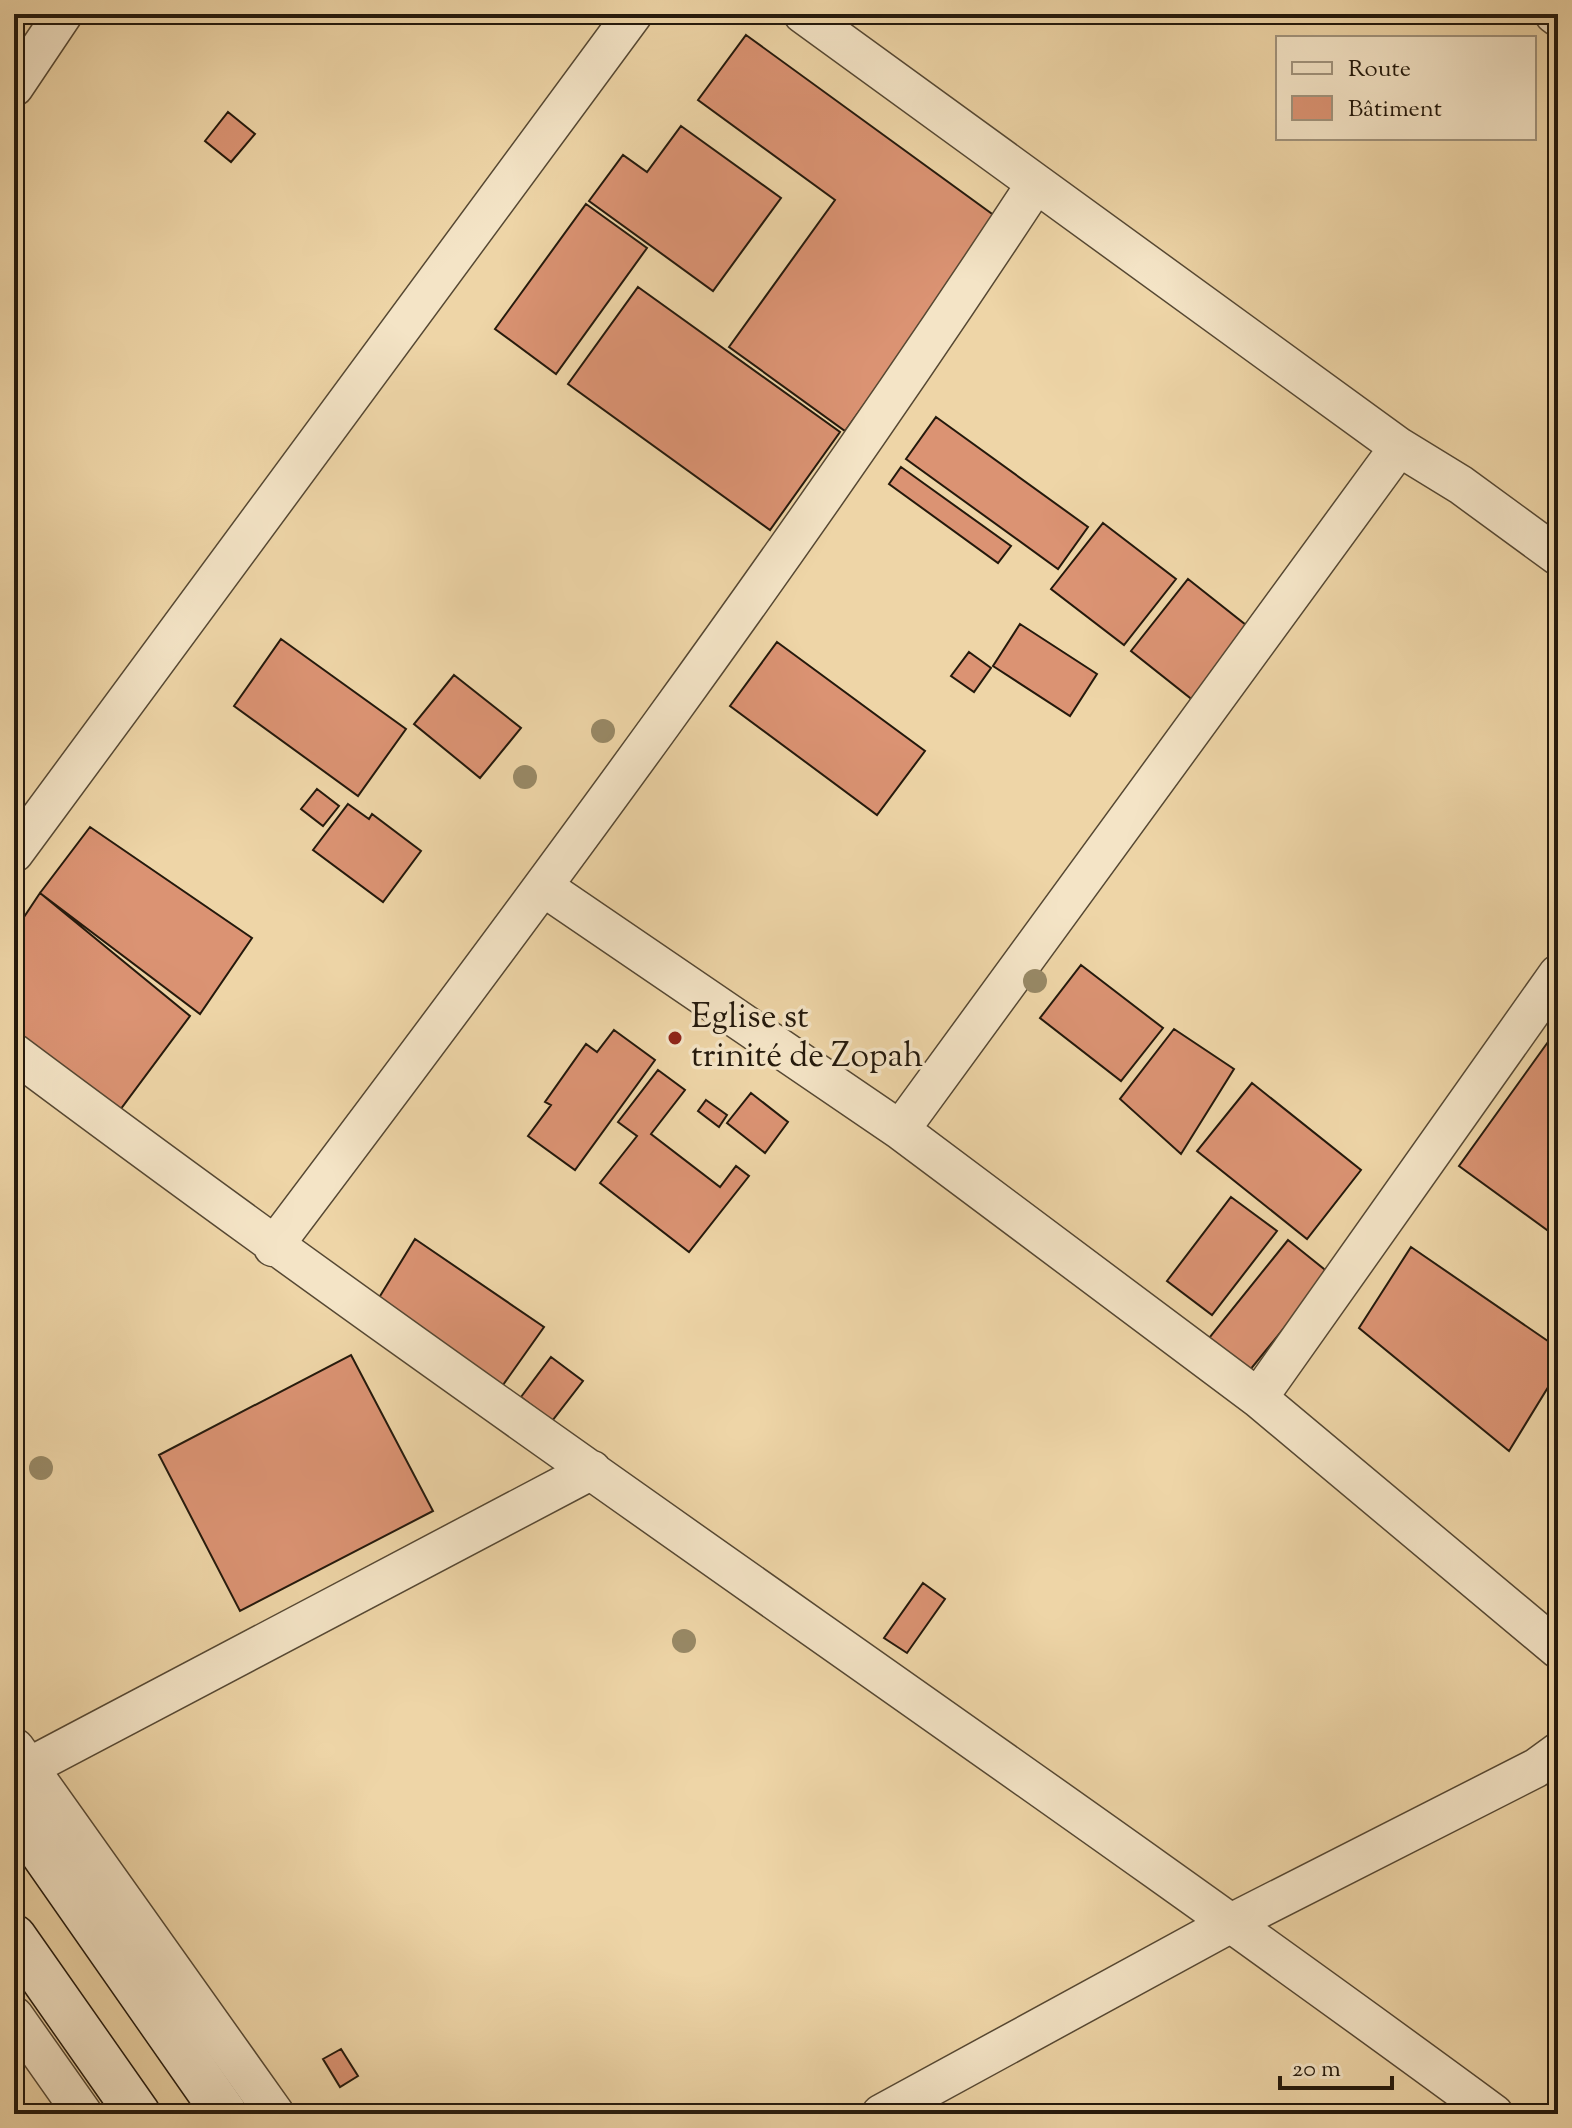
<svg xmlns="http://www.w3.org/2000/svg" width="1572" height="2128" font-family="'Sorts Mill Goudy',serif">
  <rect width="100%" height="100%" fill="#eed5a7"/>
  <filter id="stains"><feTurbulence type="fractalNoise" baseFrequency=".0025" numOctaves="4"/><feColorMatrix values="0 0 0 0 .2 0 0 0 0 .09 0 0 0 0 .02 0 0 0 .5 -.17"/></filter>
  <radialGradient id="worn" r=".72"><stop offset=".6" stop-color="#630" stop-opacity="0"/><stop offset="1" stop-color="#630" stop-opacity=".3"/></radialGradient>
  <!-- building -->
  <path fill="#db9373" stroke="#24190c" stroke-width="2" d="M746,35L999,219L845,431L729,347L835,200L698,100Z
    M228,112L255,134L231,162L205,141Z
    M681,126L781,198L713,291L589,201L623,155L647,172Z
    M586,204L647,248L556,374L495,329Z
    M638,287L840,432L770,530L568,384Z
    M936,417L1088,527L1058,569L906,459Z
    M901,467L1011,546L998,563L889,484Z
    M1103,523L1176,579L1124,645L1051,589Z
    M1188,579L1251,629L1194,701L1131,651Z
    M1020,624L1097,674L1070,716L993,666Z
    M281,639L406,729L358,796L234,706Z
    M777,642L925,751L877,815L730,706Z
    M969,652L991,668L974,692L951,676Z
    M454,675L521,728L480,778L414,724Z
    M317,789L339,806L323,826L301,809Z
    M348,804L369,819L372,814L421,851L383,902L313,850Z
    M90,827L252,938L200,1014L40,893Z
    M40,893L190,1016L117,1114L14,1037V932Z
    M1081,965L1163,1028L1121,1081L1040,1018Z
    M1558,1028V1238L1459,1166Z
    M1174,1029L1234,1069L1181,1154L1120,1099Z
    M614,1030L655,1060L575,1170L528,1136L551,1105L545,1102L586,1044L597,1052Z
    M658,1070L685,1090L651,1134L720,1187L736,1166L749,1176L689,1252L600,1183L637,1136L618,1122Z
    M1252,1083L1361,1170L1307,1239L1197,1151Z
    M751,1093L788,1122L765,1153L727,1123Z
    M706,1100L727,1115L719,1127L698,1111Z
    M1231,1197L1277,1231L1212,1315L1167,1281Z
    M415,1239L544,1327L498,1392L377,1301Z
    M1288,1240L1329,1273L1241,1381L1201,1348Z
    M1411,1247L1558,1348V1371L1509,1451L1359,1328Z
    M351,1355L433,1511L240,1611L159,1455Z
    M551,1357L583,1381L552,1421L521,1397Z
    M923,1583L945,1599L907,1653L884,1638Z
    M341,2049L358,2076L340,2087L323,2059Z"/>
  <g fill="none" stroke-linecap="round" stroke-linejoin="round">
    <defs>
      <path id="minor" d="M803,14L1399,447L1461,485L1558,556
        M1554,14L1558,17
        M14,87L63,14
        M14,853L633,14
        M545,888L900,1130L1258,1398L1558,1649
        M14,1053C500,1417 1005,1754 1494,2114
        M900,1130L1399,447
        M273,1247C536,899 796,549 1035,185
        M1258,1398L1558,974
        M15,1748L275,2114
        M29,1767L592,1470
        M14,2016L83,2114
        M881,2114L1233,1922L1536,1768L1558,1752"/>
      <path id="secondary" d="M14,1812L225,2114
        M14,1937L138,2114"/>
    </defs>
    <!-- minor casing -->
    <use href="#minor" stroke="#564833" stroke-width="41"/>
    <!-- secondary casing -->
    <use href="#secondary" stroke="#24190c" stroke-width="47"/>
    <!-- minor -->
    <use href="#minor" stroke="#f4e4c6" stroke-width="38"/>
    <!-- secondary -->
    <use href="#secondary" stroke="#f4e4c6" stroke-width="44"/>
  </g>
  <!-- trees -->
  <g fill="#988966">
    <circle cx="603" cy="731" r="12"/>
    <circle cx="525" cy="777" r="12"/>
    <circle cx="1035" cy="981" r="12"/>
    <circle cx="41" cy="1468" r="12"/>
    <circle cx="684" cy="1641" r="12"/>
  </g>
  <!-- markers -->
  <circle fill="#8f2418" stroke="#f4e4c6" stroke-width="3" cx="675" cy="1038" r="8"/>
  <g text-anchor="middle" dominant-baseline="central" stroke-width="7" stroke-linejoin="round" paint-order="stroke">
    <!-- poi labels -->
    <g font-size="34" fill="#24190c" stroke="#f4e4c6" text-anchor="start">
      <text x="691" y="1018">Eglise st<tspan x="691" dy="39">trinité de Zopah</tspan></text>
    </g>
  </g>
  <!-- margin -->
  <rect width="1572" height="2128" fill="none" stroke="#eed5a7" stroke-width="48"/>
  <rect x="16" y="16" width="1540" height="2096" fill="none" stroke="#24190c" stroke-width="4"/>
  <rect x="24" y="24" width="1524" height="2080" fill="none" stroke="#24190c" stroke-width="2"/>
  <!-- legend -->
  <rect x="1276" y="36" width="260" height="104" fill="#f4e4c6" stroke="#a1937c" stroke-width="2"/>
  <rect x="1292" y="62" width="40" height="12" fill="#f4e4c6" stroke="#a1937c" stroke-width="2"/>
  <text x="1348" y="76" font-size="24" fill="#24190c">Route</text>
  <rect x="1292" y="96" width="40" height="24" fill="#db9373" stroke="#a1937c" stroke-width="2"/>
  <text x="1348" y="116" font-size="24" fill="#24190c">Bâtiment</text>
  <!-- scale -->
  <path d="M1280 2076v12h112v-12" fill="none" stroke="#24190c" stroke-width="4"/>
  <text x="1292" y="2076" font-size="24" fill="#24190c" stroke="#f4e4c6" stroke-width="6" paint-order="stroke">20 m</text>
  <rect width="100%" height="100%" filter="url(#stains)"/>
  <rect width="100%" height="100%" fill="url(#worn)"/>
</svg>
